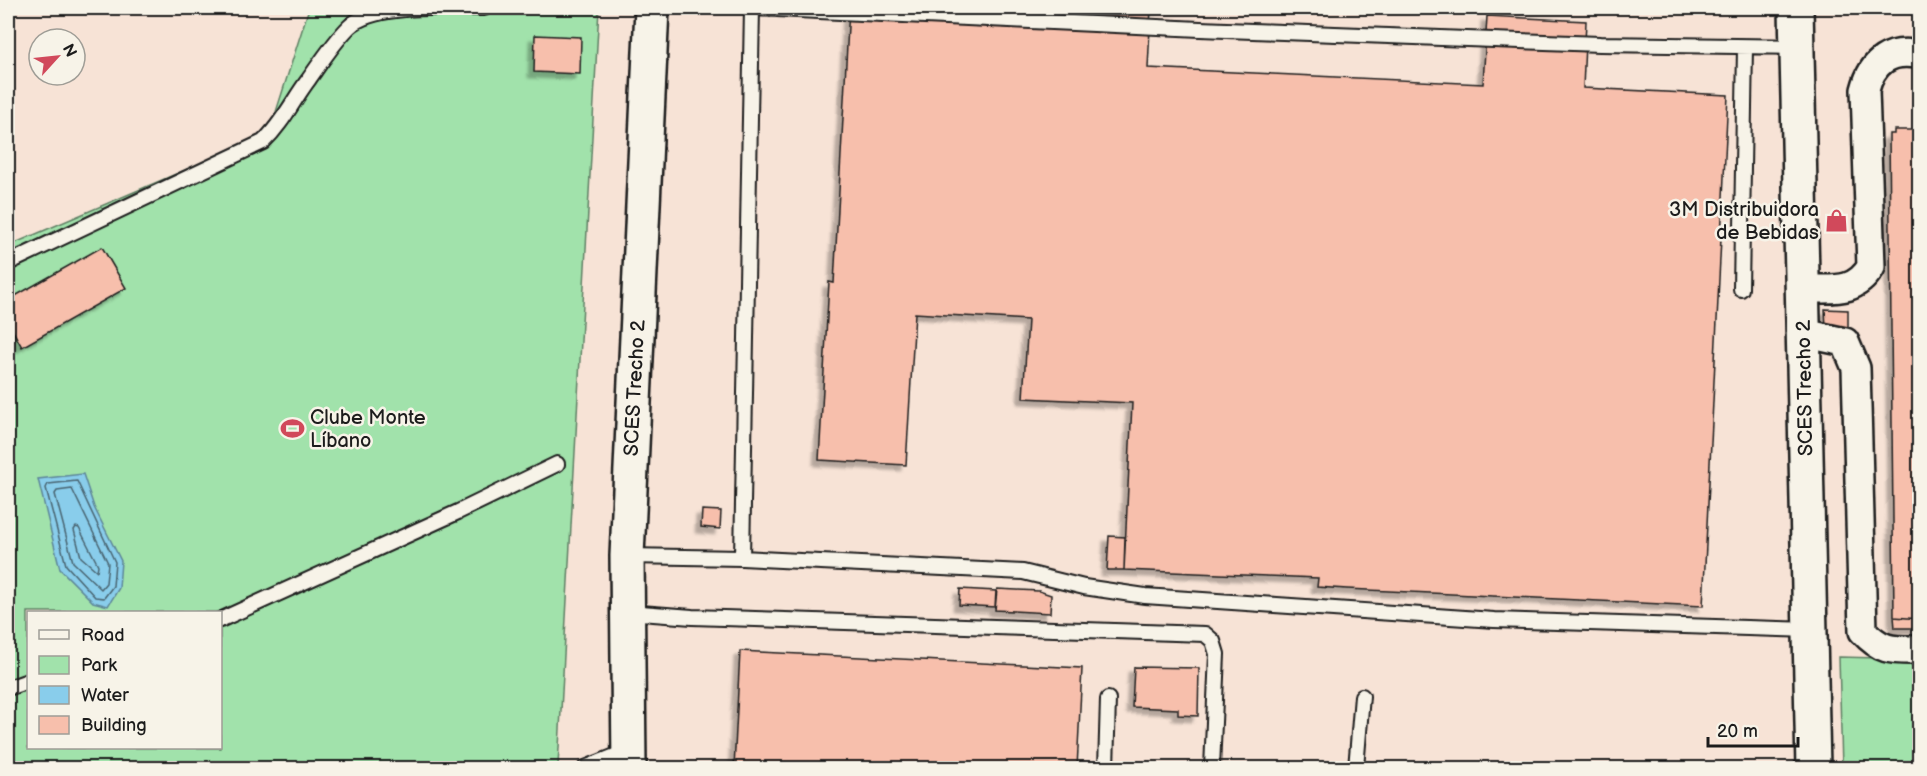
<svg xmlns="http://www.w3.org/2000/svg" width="1927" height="776" font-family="'Balsamiq Sans',sans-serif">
  <defs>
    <filter id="shadow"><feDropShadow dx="-5.5" dy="5.5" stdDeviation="1.5" flood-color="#0004"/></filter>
  </defs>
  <rect width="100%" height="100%" fill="#f7e3d6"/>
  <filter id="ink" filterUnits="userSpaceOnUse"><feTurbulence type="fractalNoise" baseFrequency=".0167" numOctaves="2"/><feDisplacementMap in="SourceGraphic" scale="12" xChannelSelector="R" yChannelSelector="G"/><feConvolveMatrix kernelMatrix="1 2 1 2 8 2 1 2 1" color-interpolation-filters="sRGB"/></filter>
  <g filter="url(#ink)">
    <!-- green -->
    <path fill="#a1e2ab" stroke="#5e7f64" stroke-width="1.5" fill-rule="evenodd" d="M309,8H599L558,766L8,768V246L269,134ZM28,612H220V748H28Z
      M1839,657L1919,659V768H1842Z"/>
    <!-- water -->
    <path fill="#89cdeb" stroke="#5d8698" stroke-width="1.5" d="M83,474L94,507L121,561L119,588L108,606L93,602L60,569L38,479Z"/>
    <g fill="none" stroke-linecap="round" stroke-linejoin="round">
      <!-- shore -->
      <path stroke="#48636f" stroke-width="1.5" d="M77,481L115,562L113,586L104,598L95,597L66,565L46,488L48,484Z
        M72,489L108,563L106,583L101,589L73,562L55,494L57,491Z
        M76,527L79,528L98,565L97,571L81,557L74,530Z"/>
    </g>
    <!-- building -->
    <path fill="#f7bfac" stroke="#1c1c1c" stroke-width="1.5" filter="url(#shadow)" d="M849,8H1151L1148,68L1483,84L1487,16L1586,21L1583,88L1728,95L1703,606L1347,589L1317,587L1318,578L1124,570L1132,403L1023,398L1028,320L915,313L906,465L819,460L829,282L834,283Z
      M535,35L581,37L580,74L534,72Z
      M1894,130H1920V619L1894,617L1889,134H1894Z
      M102,247L126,288L22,347L8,322V300Z
      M1825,309L1848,310V327L1826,328Z
      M702,510L721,511L720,529L701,527Z
      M1109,536L1125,537L1124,570H1107Z
      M960,589L996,591L995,607L959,605Z
      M997,589L1039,591L1051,595L1050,613L995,610Z
      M1894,617L1920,619V628H1895Z
      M740,651L1082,668L1077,768H734Z
      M1134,667L1199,668L1198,716L1178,715V709L1132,707Z"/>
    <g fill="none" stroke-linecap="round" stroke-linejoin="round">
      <defs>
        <path id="lane" d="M752,8L742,558L1023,572L1084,587L1145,596L1494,620L1811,630
          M754,8L1200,29L1600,44L1797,47
          M8,263L263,142C283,123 293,100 309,79C321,62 334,42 349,27C373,2 450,9 484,8
          M1741,289L1745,47
          M627,556L742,558
          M628,612L692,617L1205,634L1213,641L1217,654L1212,768
          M220,620L458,512L557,464
          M8,688L28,681
          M585,768L630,750
          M1106,768L1108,699
          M1356,768L1362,696"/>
        <path id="street" d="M1803,289C1831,288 1854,295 1871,267L1865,90C1872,62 1890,48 1920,55
          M1803,333L1845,342L1856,368L1863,631C1882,652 1893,650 1920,650"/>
        <path id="secondary" d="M1796,8L1813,768
          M629,768L627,556L652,8"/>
      </defs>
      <!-- lane casing -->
      <use href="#lane" stroke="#1c1c1c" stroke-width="18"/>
      <!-- street casing -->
      <use href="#street" stroke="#1c1c1c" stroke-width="32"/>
      <!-- secondary casing -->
      <use href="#secondary" stroke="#1c1c1c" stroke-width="38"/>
      <!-- lane -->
      <use href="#lane" stroke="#f7f3e8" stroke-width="14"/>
      <!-- street -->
      <use href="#street" stroke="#f7f3e8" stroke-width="27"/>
      <!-- secondary -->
      <use href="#secondary" stroke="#f7f3e8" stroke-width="33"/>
    </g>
  </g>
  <!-- icons -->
  <defs>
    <symbol id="shop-bare" viewBox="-9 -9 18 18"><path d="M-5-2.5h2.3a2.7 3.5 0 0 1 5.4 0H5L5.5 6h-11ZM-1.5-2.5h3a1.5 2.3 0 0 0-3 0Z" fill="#d1495b" stroke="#f7f3e8" stroke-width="2.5" paint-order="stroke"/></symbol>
    <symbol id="stadium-bare" viewBox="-9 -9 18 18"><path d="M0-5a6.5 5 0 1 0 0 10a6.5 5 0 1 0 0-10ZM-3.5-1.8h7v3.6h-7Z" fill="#d1495b" stroke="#f7f3e8" stroke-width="2.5" paint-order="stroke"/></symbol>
  </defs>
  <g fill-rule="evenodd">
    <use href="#shop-bare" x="1820" y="204" width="33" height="33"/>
    <use href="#stadium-bare" x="276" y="412" width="33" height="33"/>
  </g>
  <g text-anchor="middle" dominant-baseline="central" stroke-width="5" stroke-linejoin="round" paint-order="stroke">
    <!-- poi labels -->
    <g font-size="20" fill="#1c1c1c" stroke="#f7f3e8" text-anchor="end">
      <text x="1819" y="210">3M Distribuidora<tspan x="1819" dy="23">de Bebidas</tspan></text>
      <text x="310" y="418" text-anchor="start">Clube Monte<tspan x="310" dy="23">Líbano</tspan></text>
    </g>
    <!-- street labels -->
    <g font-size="20" fill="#1c1c1c" stroke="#f7f3e8">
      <text transform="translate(635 388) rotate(-87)">SCES Trecho 2</text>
      <text transform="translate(1805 388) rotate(-91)">SCES Trecho 2</text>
    </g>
  </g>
  <!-- margin -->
  <rect width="1927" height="776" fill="none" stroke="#f7f3e8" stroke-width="30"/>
  <rect x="15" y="15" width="1897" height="746" fill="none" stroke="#1c1c1c" stroke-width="2" filter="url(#ink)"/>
  <!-- legend -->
  <rect x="27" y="611" width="195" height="138" fill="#f7f3e8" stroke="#9f9d96" stroke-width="1.5"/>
  <rect x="39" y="630" width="30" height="9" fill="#f7f3e8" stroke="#9f9d96" stroke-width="1.5"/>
  <text x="81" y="641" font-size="18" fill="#1c1c1c">Road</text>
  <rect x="39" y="656" width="30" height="18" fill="#a1e2ab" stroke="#9f9d96" stroke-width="1.5"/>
  <text x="81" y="671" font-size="18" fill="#1c1c1c">Park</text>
  <rect x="39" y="686" width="30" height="18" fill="#89cdeb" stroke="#9f9d96" stroke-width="1.5"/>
  <text x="81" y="701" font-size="18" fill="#1c1c1c">Water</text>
  <rect x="39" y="716" width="30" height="18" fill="#f7bfac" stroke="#9f9d96" stroke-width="1.5"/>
  <text x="81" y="731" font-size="18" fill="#1c1c1c">Building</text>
  <!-- north arrow -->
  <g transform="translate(57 57) rotate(63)"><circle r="28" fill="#f7f3e8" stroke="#9f9d96" stroke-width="1.5"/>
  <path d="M0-4.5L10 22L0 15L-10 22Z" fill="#d1495b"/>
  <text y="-9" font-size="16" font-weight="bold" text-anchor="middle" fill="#1c1c1c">N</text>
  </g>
  <!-- scale -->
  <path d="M1708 737v9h90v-9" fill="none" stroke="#1c1c1c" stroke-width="3"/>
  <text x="1717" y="737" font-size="18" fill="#1c1c1c" stroke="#f7f3e8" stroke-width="4.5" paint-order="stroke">20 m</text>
</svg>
